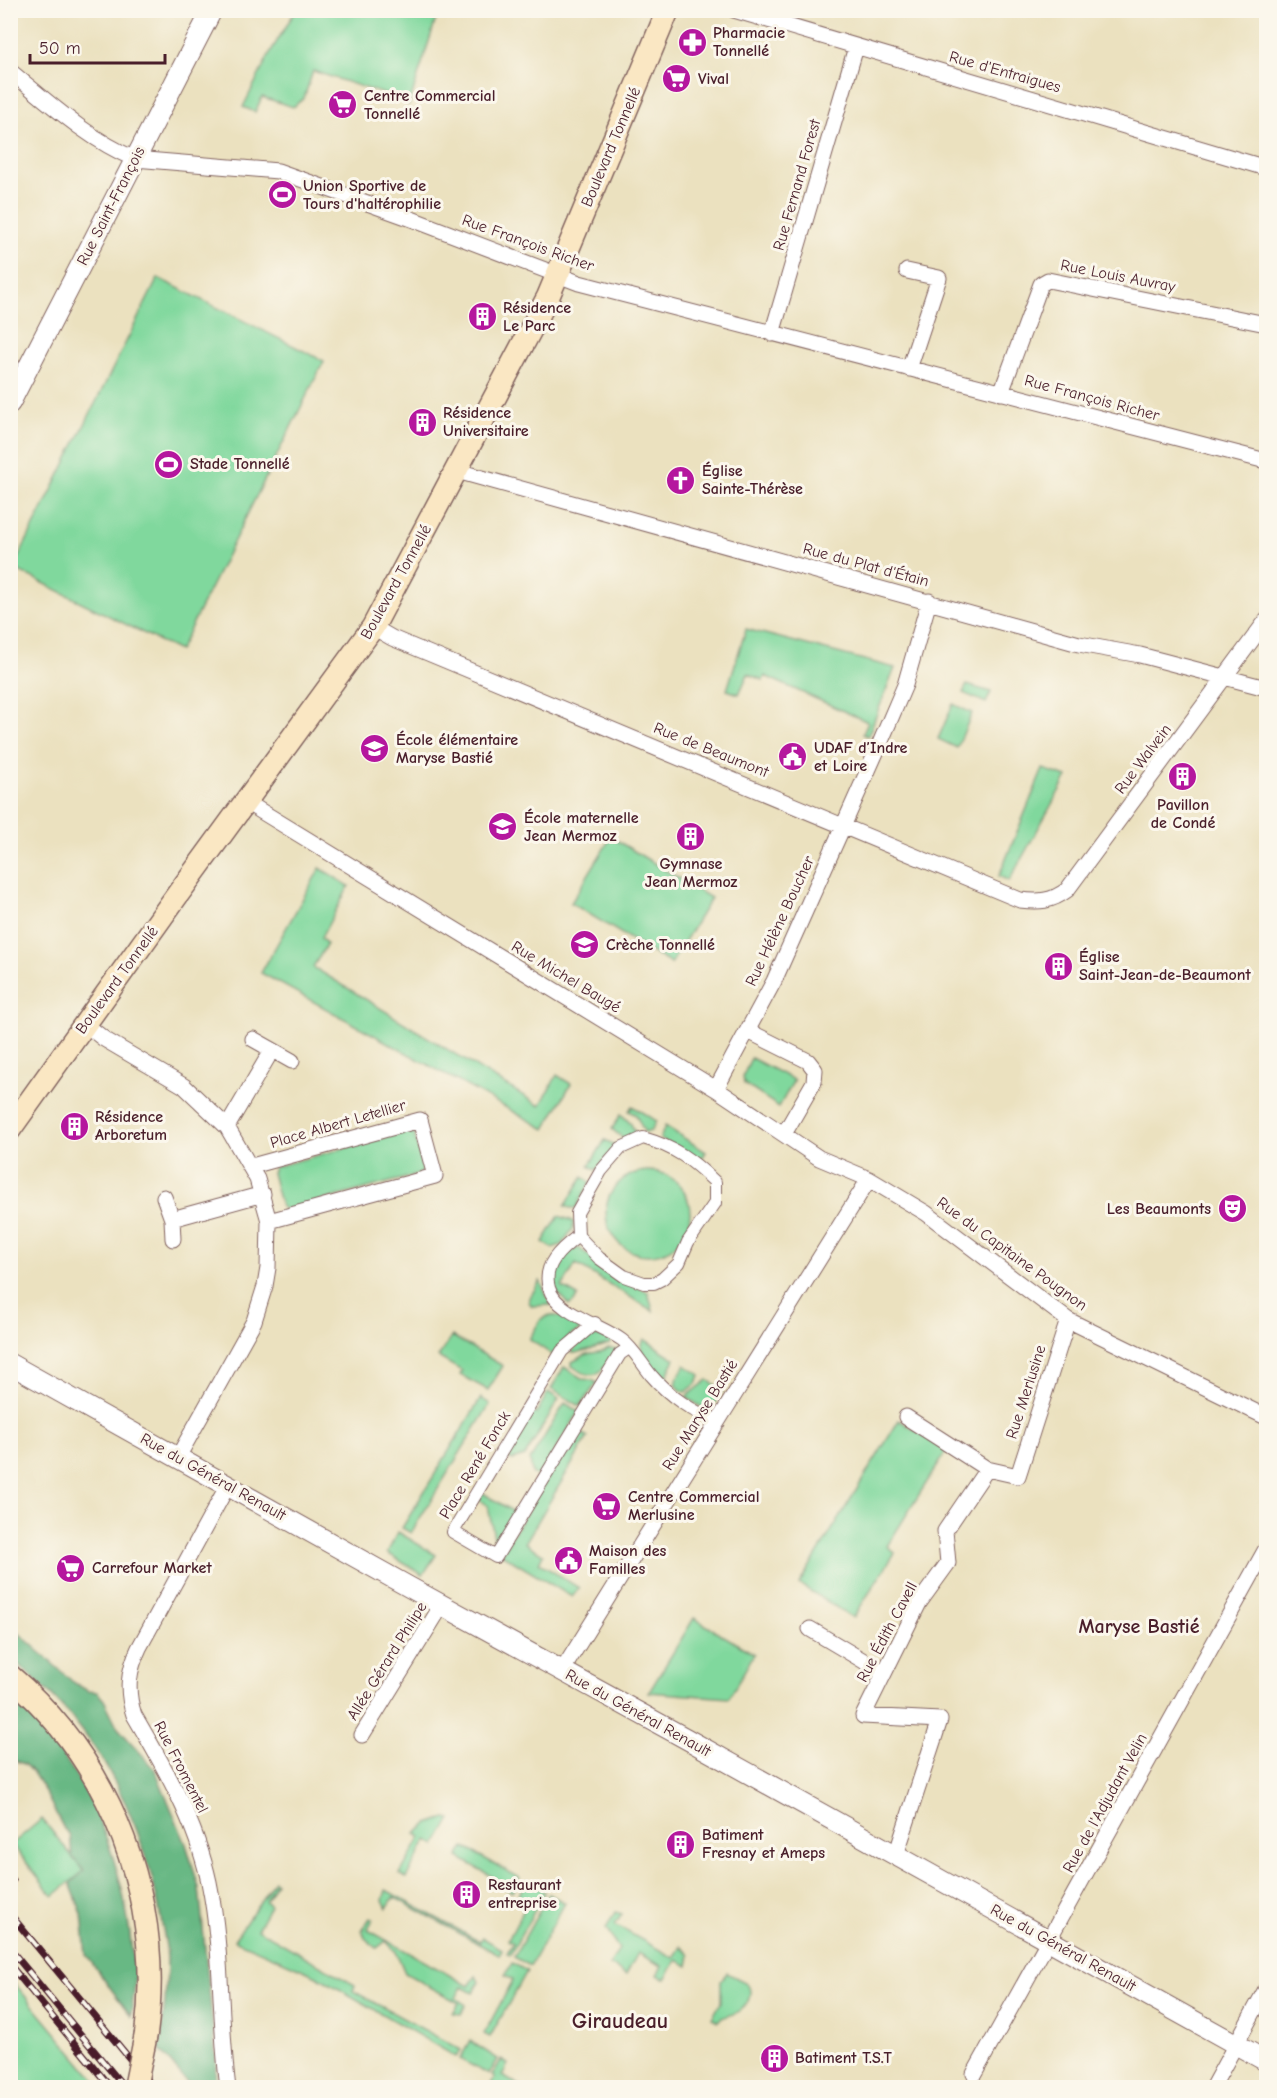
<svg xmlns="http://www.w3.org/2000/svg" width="1277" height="2098" font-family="'Comic Neue',sans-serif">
  <rect width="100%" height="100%" fill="#fbf7ec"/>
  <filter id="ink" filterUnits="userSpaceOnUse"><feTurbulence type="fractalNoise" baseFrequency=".0167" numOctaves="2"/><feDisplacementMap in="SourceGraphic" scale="12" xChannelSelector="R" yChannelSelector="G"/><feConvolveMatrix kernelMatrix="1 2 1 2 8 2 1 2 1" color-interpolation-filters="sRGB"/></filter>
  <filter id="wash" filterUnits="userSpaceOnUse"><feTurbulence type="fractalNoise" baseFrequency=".008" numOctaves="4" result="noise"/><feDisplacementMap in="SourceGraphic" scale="24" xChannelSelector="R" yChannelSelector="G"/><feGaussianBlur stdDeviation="1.35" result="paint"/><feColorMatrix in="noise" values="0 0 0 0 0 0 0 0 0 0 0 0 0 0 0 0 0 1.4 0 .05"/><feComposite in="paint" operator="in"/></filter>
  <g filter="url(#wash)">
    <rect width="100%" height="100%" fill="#ebe1bf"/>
    <!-- green -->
    <path fill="#80d89d" stroke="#657c64" stroke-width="1.5" d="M296,10L406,11L436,19L409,105L398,100L393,95H387L313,71L304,98L293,107L262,97L255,112L243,107L271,51Z
      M158,278L324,361L179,651L13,568Z
      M746,629L895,668L868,736L863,734L868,722L765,676L763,680L748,674L739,694L727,690Z
      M967,685L991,692L986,703L963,693Z
      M953,704L972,713L957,748L938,739Z
      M1043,769L1067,777L1009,881L999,876Z
      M611,837L711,898L671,964L571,903Z
      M320,868L349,886L321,938L327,944L313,967L540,1106L557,1075L571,1084L545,1129L261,973Z
      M751,1058L794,1080L779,1107L744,1084L743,1076Z
      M632,1106L656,1121L651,1131L645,1133L636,1115L629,1111Z
      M621,1114L631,1124L636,1134L626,1141L612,1129Z
      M665,1126L706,1152L702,1158L699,1159L660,1139Z
      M408,1131L414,1133L423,1170L420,1174L287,1210L281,1207L272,1173L274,1167Z
      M605,1140L617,1146L596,1170L589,1166Z
      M606 1213a42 42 0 1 1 84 0a42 42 0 1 1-84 0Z
      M583,1177L590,1182L576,1208H570L565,1206Z
      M559,1216L573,1221V1229L561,1245L552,1248L543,1242Z
      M579,1248L619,1278L648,1292L653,1311L576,1264L562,1287L578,1296L573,1303L569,1305C565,1300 559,1296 556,1291C543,1272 560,1252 579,1248Z
      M540,1281L551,1305L532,1306L529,1302L530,1297Z
      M550,1315L579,1320L583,1324L582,1329L571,1335L554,1356L529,1339L541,1319Z
      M452,1336L503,1366L488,1390L460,1375L462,1371L438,1357Z
      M592,1336H599L612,1339L609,1344L576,1353L571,1352L578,1344Z
      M644,1339L675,1359L665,1379C653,1367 635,1357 644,1339Z
      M608,1348L617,1349C602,1370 598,1385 572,1366V1362L587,1354L604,1351Z
      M685,1365L700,1375L697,1383L686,1392L682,1391L676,1385L678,1377Z
      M564,1367L583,1379L592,1380L597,1383L580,1406L551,1389Z
      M708,1380L723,1390L709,1412L686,1397Z
      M548,1392L559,1399L525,1456L512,1460L505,1456L531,1412L536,1414Z
      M481,1398L490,1404L411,1533L402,1528Z
      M565,1403L579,1412L539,1477L532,1473L530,1460Z
      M899,1420L947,1450L887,1546L895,1553L853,1618L799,1584Z
      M576,1430L588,1437L525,1543L543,1554L539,1563L579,1588L572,1597L501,1554Z
      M483,1493L517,1514L496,1548L488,1506L479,1500Z
      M398,1532L436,1555L423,1575L387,1553Z
      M694,1618L754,1654L729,1698L649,1692Z
      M446,1818L451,1819L436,1845L427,1840L406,1878L400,1874L421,1837L416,1834L428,1824Z
      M42,1819L84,1871L53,1896L12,1844Z
      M464,1847L520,1878L512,1892L506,1889L507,1885L458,1857Z
      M274,1881L276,1883L265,1901L270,1906L257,1929L355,1985L353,1991L461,2050L456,2057L317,1976L234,1940Z
      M526,1881L545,1892L510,1955L507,1953L513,1943L508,1940L528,1902L518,1896Z
      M386,1890L480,1942L483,1938L502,1949L499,1955L394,1897L387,1908L383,1900Z
      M549,1894L565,1903L530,1966L514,1957Z
      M615,1912L622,1914L615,1925L674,1958L681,1946L690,1955L688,1966L677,1960L665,1979L657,1975L662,1966L638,1953L626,1975L610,1965L619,1949L606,1929Z
      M370,1918L373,1919L368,1930L469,1986L476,1976L479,1982L473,1993L462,1987L456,1998L466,2005L461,2014L453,2013L459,2003L405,1973L396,1952L386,1941L377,1948L365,1938L362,1930Z
      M512,1963L527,1971L490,2037L484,2034L513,1980L505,1975Z
      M727,1973L747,1983C753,1991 749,2004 741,2010C733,2016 725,2014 718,2021L712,2018L721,2002V1980Z
      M10,1978L101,2087H11Z
      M470,2041L498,2059L489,2075L460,2059Z
      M501,2060L508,2064L502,2076L522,2087H489L495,2078L492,2076Z"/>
    <!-- forest -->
    <path fill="#68b884" stroke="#596c58" stroke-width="1.5" d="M11,1626L73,1682L88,1691L97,1692L104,1700L118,1728L154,1768L186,1844L199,1888L216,2060L215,2087H191L159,2049C164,2019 167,1988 167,1958C166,1941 162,1924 159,1908C146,1839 114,1765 67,1712C50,1692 30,1675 11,1658Z
      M11,1698C82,1759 121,1851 131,1943C132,1955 135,1967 135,1979C135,1991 132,2004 131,2016L86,1955L82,1914L70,1883L84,1871L72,1857L70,1835L64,1829L44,1790L34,1774L24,1764L16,1761L11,1752Z"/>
  </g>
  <g filter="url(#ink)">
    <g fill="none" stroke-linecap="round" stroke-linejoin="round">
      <defs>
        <path id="pedestrian" d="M643,1138C675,1147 692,1160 715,1182V1203L688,1242L679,1263L662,1279L654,1283H644L624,1276L599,1258L578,1236L577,1213L601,1171L621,1148Z
          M578,1236C561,1249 542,1265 549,1288C556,1313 602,1325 622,1340C633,1348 642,1364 651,1375C668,1395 693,1413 718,1421
          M595,1323L562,1351L453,1532L496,1557L620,1354L629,1348"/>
        <path id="minor" d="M734,10L1266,168
          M10,71C49,103 88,139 135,159L278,171L409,218L579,283L1266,461
          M907,271L939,278L909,369
          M772,334L856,47
          M1001,393L1041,284L1048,280L1266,324
          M457,471L1079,644L1140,655L1266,688
          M373,627L392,638L1020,900C1039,902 1051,902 1067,890L1266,621
          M246,802L716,1089L819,1158L869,1179L926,1213L1068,1320L1266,1417
          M85,1024L104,1039L184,1086L227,1127L257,1179L269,1221L268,1268L265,1286L254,1321L178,1457
          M748,1031L808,1061L815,1070L814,1082L784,1134
          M253,1039L292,1061
          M716,1089L774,981L878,748L905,685L929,601
          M227,1127L272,1050
          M252,1166L420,1120L435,1176L269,1221
          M164,1197L172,1219L173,1239
          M172,1219L263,1194
          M906,1417L987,1469
          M228,1485L139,1648C128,1671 126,1691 134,1715C165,1768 196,1822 209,1882C223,1949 219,2020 228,2088
          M810,1629L884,1673
          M562,1671L869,1179
          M362,1735L442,1605
          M896,1855L940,1720L863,1716L919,1603L948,1563L945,1531L987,1469L1018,1476L1068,1320
          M974,2074L1266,1549
          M1212,2088L1266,1989"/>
        <path id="tertiary" d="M10,403L212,10
          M10,1364L409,1587L685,1738L1266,2061"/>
        <path id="secondary" d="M10,1129L178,894L373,627L548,297L668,10
          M10,1676C113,1764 164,1901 146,2034"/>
      </defs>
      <!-- pedestrian casing -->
      <use href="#pedestrian" stroke="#82635f" stroke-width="14"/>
      <!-- minor casing -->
      <use href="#minor" stroke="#82635f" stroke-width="17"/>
      <!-- tertiary casing -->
      <use href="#tertiary" stroke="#82635f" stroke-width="22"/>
      <!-- secondary casing -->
      <use href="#secondary" stroke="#82635f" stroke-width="25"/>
      <!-- pedestrian -->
      <use href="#pedestrian" stroke="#fff" stroke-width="12"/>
      <!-- minor -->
      <use href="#minor" stroke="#fff" stroke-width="15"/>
      <!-- tertiary -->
      <use href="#tertiary" stroke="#fff" stroke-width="20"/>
      <!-- secondary -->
      <use href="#secondary" stroke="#fae7c3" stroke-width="22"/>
      <defs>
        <path id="rail" d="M10,1877L13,1880
          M10,1914L154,2088
          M10,1949L125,2088
          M10,1965L111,2088"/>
      </defs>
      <!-- rail casing -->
      <use href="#rail" stroke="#4a1f2b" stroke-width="7"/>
      <!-- rail -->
      <use href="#rail" stroke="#fbf7ec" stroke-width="4.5" stroke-dasharray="14" stroke-linecap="butt"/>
      <defs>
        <path id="secondary-bridge" d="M135,2088L146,2034"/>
      </defs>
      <!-- secondary-bridge casing -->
      <use href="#secondary-bridge" stroke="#82635f" stroke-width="25" stroke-linecap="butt"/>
      <!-- secondary-bridge -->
      <use href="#secondary-bridge" stroke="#fae7c3" stroke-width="22"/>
    </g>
  </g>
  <!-- icons -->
  <defs>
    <symbol id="pharmacy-disc" viewBox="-11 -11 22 22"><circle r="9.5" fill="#b5179e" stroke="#fbf7ec"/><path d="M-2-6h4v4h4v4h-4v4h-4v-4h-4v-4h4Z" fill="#fff"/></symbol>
    <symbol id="supermarket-disc" viewBox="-11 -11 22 22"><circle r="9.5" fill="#b5179e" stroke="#fbf7ec"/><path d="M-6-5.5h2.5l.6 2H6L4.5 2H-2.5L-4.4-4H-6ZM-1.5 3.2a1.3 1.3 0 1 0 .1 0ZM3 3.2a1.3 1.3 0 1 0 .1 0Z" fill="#fff"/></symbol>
    <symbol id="stadium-disc" viewBox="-11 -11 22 22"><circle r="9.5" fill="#b5179e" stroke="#fbf7ec"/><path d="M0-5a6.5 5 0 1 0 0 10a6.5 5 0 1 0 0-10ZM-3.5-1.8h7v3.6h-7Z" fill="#fff"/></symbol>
    <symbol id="building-disc" viewBox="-11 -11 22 22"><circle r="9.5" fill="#b5179e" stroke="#fbf7ec"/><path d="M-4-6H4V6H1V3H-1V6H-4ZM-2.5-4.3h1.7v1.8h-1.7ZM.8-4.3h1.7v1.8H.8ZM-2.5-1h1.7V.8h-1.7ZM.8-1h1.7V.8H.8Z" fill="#fff"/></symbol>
    <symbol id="church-disc" viewBox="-11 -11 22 22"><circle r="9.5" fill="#b5179e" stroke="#fbf7ec"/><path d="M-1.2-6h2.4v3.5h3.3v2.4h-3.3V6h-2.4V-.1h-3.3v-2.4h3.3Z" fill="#fff"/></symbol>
    <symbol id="school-disc" viewBox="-11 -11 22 22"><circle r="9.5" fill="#b5179e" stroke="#fbf7ec"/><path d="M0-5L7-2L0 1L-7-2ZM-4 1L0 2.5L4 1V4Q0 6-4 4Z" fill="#fff"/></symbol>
    <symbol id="civic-disc" viewBox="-11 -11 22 22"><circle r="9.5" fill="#b5179e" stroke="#fbf7ec"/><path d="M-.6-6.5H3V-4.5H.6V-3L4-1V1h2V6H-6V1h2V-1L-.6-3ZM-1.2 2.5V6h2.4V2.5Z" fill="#fff"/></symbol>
    <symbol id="theatre-disc" viewBox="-11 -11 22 22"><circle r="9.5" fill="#b5179e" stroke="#fbf7ec"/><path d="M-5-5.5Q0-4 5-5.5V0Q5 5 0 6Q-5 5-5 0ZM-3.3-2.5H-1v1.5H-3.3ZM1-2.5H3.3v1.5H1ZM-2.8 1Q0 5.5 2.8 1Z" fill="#fff"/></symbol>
  </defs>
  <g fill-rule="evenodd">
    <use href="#pharmacy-disc" x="676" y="26" width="33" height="33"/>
    <use href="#supermarket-disc" x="660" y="62" width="33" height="33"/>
    <use href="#supermarket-disc" x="326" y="88" width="33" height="33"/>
    <use href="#stadium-disc" x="266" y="178" width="33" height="33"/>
    <use href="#building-disc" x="466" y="300" width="33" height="33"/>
    <use href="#building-disc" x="406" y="406" width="33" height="33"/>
    <use href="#stadium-disc" x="152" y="448" width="33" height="33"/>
    <use href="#church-disc" x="664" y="464" width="33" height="33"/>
    <use href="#school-disc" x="358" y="732" width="33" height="33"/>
    <use href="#civic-disc" x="776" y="740" width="33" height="33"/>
    <use href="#building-disc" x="1166" y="760" width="33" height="33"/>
    <use href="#school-disc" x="486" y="810" width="33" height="33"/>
    <use href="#building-disc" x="674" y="820" width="33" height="33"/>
    <use href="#school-disc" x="568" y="928" width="33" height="33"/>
    <use href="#building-disc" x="1042" y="950" width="33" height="33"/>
    <use href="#building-disc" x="58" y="1110" width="33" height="33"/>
    <use href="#theatre-disc" x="1216" y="1192" width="33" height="33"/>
    <use href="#supermarket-disc" x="590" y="1490" width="33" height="33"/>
    <use href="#civic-disc" x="552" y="1544" width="33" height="33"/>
    <use href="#supermarket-disc" x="54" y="1552" width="33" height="33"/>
    <use href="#building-disc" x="664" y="1828" width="33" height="33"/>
    <use href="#building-disc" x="450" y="1878" width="33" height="33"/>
    <use href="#building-disc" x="758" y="2042" width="33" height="33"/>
  </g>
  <g text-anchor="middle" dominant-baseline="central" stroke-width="6" stroke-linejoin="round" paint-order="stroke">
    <!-- poi labels -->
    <g font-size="16" font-weight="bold" fill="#4a1f2b" stroke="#fbf7ec" text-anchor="start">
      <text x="713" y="33">Pharmacie<tspan x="713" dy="18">Tonnellé</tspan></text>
      <text x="698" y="79">Vival</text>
      <text x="364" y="96">Centre Commercial<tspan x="364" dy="18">Tonnellé</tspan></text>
      <text x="303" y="186">Union Sportive de<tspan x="303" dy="18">Tours d'haltérophilie</tspan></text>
      <text x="503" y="308">Résidence<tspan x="503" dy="18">Le Parc</tspan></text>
      <text x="443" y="413">Résidence<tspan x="443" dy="18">Universitaire</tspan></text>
      <text x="190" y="464">Stade Tonnellé</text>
      <text x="702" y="471">Église<tspan x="702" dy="18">Sainte-Thérèse</tspan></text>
      <text x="396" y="740">École élémentaire<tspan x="396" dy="18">Maryse Bastié</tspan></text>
      <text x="814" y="748">UDAF d’Indre<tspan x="814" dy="18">et Loire</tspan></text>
      <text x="1183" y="805" text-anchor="middle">Pavillon<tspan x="1183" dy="18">de Condé</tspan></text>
      <text x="524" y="818">École maternelle<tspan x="524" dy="18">Jean Mermoz</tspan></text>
      <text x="691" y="864" text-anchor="middle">Gymnase<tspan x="691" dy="18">Jean Mermoz</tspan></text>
      <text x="606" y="945">Crèche Tonnellé</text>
      <text x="1079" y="957">Église<tspan x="1079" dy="18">Saint-Jean-de-Beaumont</tspan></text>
      <text x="95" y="1117">Résidence<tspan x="95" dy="18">Arboretum</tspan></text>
      <text x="1211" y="1209" text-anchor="end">Les Beaumonts</text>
      <text x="628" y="1497">Centre Commercial<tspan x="628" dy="18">Merlusine</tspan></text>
      <text x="589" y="1551">Maison des<tspan x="589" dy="18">Familles</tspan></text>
      <text x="92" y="1568">Carrefour Market</text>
      <text x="702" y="1835">Batiment<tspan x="702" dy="18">Fresnay et Ameps</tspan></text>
      <text x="488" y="1885">Restaurant<tspan x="488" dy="18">entreprise</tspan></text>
      <text x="795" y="2058">Batiment T.S.T</text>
    </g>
    <!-- street labels -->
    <g font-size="16" fill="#4a1f2b" stroke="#fbf7ec">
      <text transform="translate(1005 72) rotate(16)">Rue d'Entraigues</text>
      <text transform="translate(611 147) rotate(-67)">Boulevard Tonnellé</text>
      <text transform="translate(797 185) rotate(-74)">Rue Fernand Forest</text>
      <text transform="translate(111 206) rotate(-63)">Rue Saint-François</text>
      <text transform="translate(528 243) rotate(20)">Rue François Richer</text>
      <text transform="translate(1118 276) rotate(11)">Rue Louis Auvray</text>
      <text transform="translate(1092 398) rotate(15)">Rue François Richer</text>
      <text transform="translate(866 565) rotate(15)">Rue du Plat d'Étain</text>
      <text transform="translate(396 582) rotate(-61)">Boulevard Tonnellé</text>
      <text transform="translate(711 750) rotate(22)">Rue de Beaumont</text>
      <text transform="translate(1143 759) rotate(-53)">Rue Walvein</text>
      <text transform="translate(780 921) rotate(-65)">Rue Hélène Boucher</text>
      <text transform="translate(566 977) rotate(31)">Rue Michel Baugé</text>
      <text transform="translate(117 980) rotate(-54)">Boulevard Tonnellé</text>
      <text transform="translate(338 1124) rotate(-16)">Place Albert Letellier</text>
      <text transform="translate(1012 1254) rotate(36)">Rue du Capitaine Pougnon</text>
      <text transform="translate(1026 1392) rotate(-72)">Rue Merlusine</text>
      <text transform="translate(700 1415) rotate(-58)">Rue Maryse Bastié</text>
      <text transform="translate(475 1465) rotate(-59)">Place René Fonck</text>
      <text transform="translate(213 1477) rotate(29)">Rue du Général Renault</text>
      <text transform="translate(887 1632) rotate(-62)">Rue Édith Cavell</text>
      <text transform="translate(387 1661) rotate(-58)">Allée Gérard Philipe</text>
      <text transform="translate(638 1713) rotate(29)">Rue du Général Renault</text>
      <text transform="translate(181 1767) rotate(63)">Rue Fromentel</text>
      <text transform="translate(1105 1803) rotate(-61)">Rue de l'Adjudant Velin</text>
      <text transform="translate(1063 1948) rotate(29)">Rue du Général Renault</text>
    </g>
    <!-- quarter labels -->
    <g font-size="20" font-weight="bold" fill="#4a1f2b" stroke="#fbf7ec">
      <text x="1139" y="1626">Maryse Bastié</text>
    </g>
    <!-- district labels -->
    <g font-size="22" font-weight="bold" fill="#4a1f2b" stroke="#fbf7ec">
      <text x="620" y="2021">Giraudeau</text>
    </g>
  </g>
  <!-- margin -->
  <rect width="1277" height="2098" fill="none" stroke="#fbf7ec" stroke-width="36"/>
  <!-- scale -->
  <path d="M30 54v9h135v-9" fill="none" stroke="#4a1f2b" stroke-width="3"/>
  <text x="39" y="54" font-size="18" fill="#4a1f2b" stroke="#fbf7ec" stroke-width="4.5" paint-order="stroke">50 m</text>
</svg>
